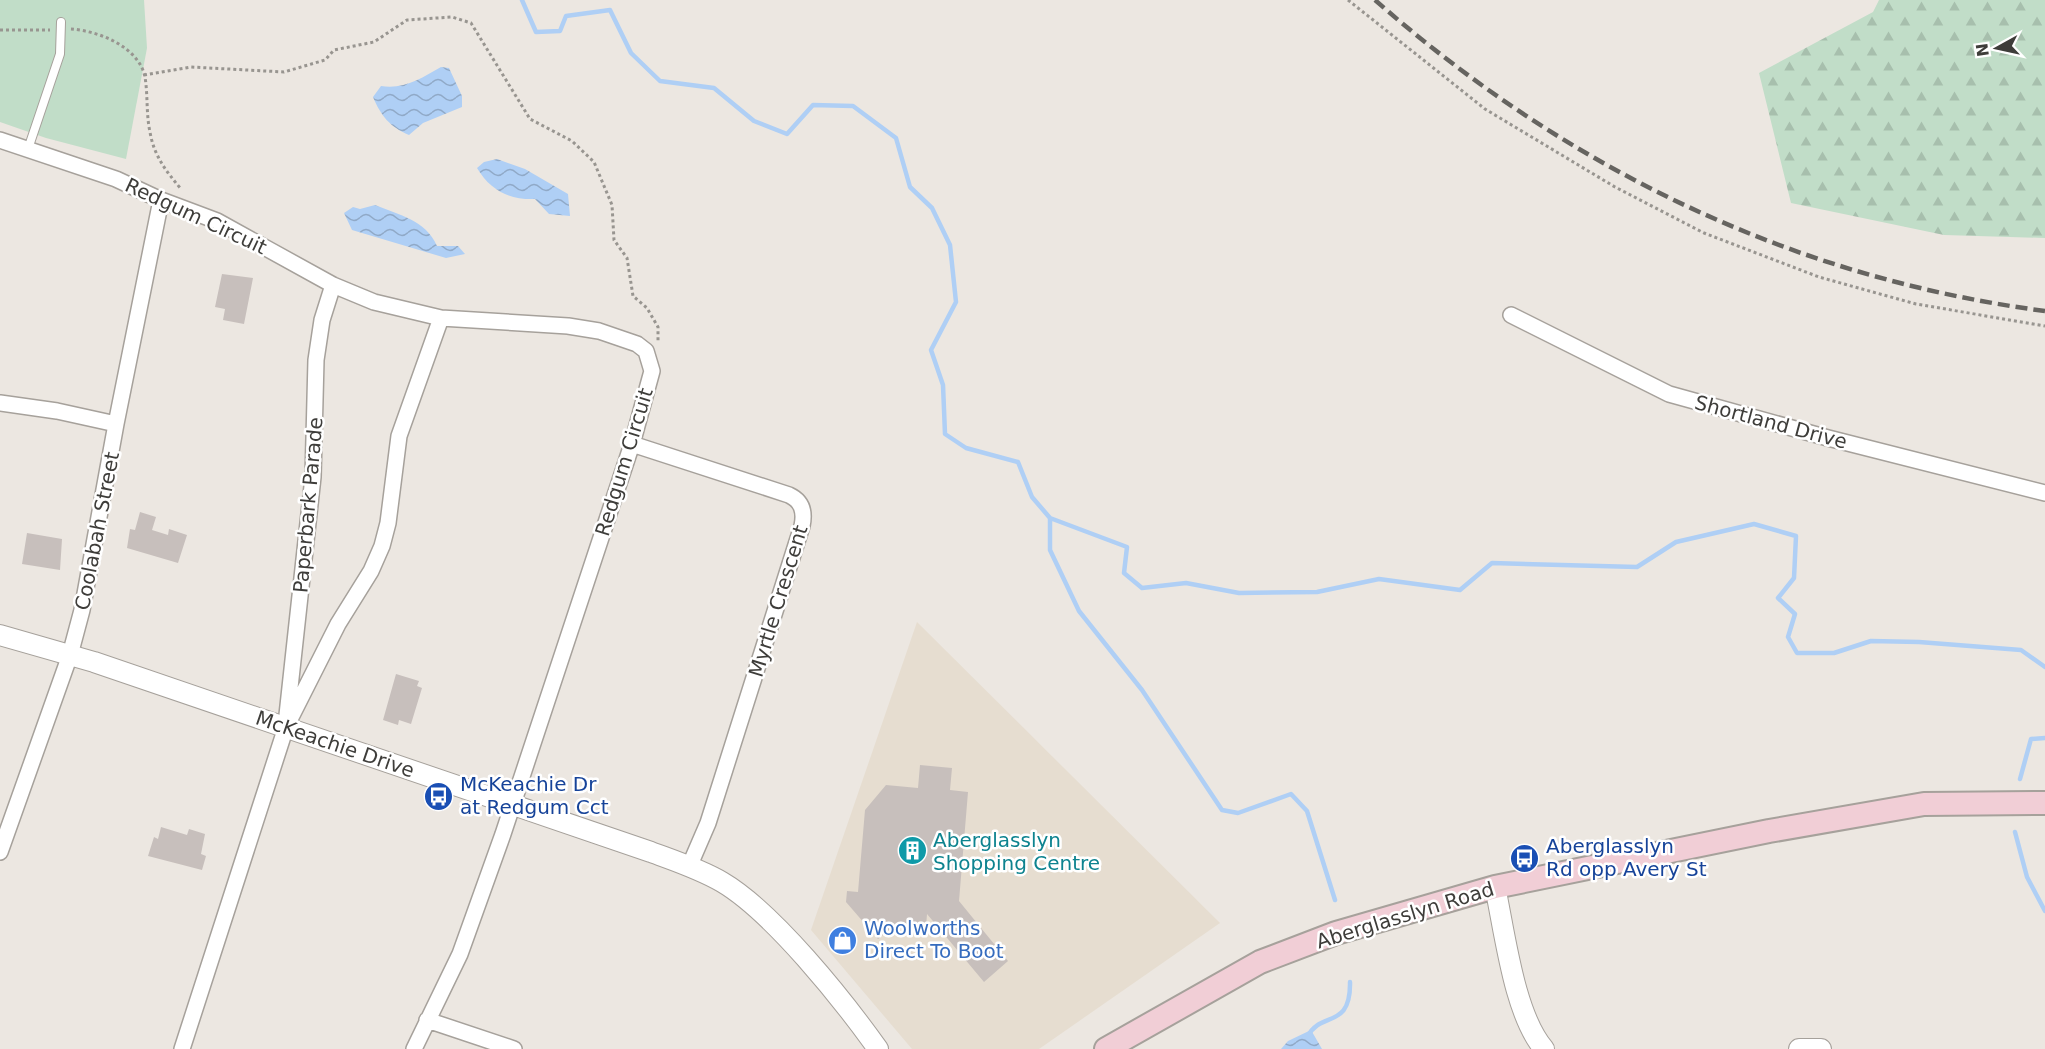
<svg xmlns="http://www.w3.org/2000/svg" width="2045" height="1049" font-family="'DejaVu Sans',sans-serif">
  <defs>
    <pattern id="forest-firs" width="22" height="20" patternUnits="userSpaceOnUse" patternTransform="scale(1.5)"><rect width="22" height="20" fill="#c1ddc8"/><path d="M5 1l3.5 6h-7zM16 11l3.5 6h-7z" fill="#a7bfad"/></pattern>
    <pattern id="water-waves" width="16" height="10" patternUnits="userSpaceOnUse" patternTransform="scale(1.5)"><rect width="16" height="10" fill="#afcff5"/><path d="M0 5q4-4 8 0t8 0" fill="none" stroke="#90a9c7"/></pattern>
  </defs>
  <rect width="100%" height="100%" fill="#ece7e1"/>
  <!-- built -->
  <path fill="#e6ddd0" d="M917,622L1220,923L1039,1049H912L811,930Z"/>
  <!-- green -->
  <path fill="#c1ddc8" d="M0,0H144L147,48L126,159L46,138L0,122Z"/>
  <!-- forest -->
  <path fill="url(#forest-firs)" d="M1879,0H2045V238L1944,235L1791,203L1759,73L1873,12Z"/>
  <!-- water -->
  <path fill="url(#water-waves)" d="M441,67L449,68L462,96V107L423,123L409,135C390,127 381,116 373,97L381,86C403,90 422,78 441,67Z
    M497,159L525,169L568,194L570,216L549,214L535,199C509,200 490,190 477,168L484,162Z
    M375,205C399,215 426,220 437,246H458L465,254L446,258L352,230L344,213L353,207L360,209Z
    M1311,1030L1322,1049H1281L1288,1041Z"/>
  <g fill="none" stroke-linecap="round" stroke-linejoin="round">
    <!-- stream -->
    <path stroke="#afcff5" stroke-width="4.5" d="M522,0L536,32L560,31L566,16L610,10L631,53L660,81L714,88L754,121L787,134L813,105L853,106L896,138L910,187L932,208L950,245L956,302L931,350L943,385L945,434L966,448L1018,462L1032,497L1050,518L1127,547L1124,573L1142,588L1186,583L1239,593L1317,592L1379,579L1460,590L1492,563L1637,567L1676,542L1754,524L1796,536L1794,578L1778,598L1795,614L1788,637L1797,653H1834L1871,641L1919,642L2021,650L2045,667
      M1050,518V550L1079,611L1142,690L1222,810L1238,813L1291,794L1307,811L1335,900
      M2020,779L2031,739L2045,738
      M2015,832L2027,877L2045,911
      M1308,1036C1320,1011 1351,1030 1350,982"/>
  </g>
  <!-- building -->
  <path fill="#c7bfbc" d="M222,274L253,278L244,324L223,320L225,309L215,307Z
    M140,512L156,517L152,530L168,535L169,529L187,535L178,563L127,548L130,529L135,530Z
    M27,533L62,539L60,570L22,564Z
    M396,674L419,681L417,686L422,688L411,724L399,720L398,725L383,720Z
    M920,765L952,768L950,790L968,792L959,901L1008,961L984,982L927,914L926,927L895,925L878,939L846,902L847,891L858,892L865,810L886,785L918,788Z
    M161,827L187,835L189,829L205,834L201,854L206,856L202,870L148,856L154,837L158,839Z"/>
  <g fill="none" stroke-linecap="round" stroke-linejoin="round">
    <defs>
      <path id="service" d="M28,149L60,54L61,22"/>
      <path id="minor" d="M0,140L116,179L161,200L217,221L333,285L374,302L441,318L568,326L599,331L637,344L646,351L652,371L632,444L503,834L460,954L414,1049
        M1511,315L1669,394L1828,438L2045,493
        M0,403L57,411L116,424
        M632,444L789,495C802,501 805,512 802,526L708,823L689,867
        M287,715L313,477L316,360L322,320L333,285
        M0,852L70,655L82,610L116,424L161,200
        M427,1020L514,1049
        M182,1049L286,727L338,624L371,571L382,546L388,523L399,436L441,318"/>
      <path id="tertiary" d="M0,635L94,662L651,852C675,861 700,869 722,882C773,912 843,1000 878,1049
        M1495,887C1505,933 1514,1014 1544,1049
        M1799,1049H1821"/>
      <path id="secondary" d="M1106,1049L1260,962L1336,933L1495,887L1769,831L1924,804L2045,803"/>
    </defs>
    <!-- service casing -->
    <use href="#service" stroke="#a6a19b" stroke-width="10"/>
    <!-- minor casing -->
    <use href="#minor" stroke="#a6a19b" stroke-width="18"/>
    <!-- tertiary casing -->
    <use href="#tertiary" stroke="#a6a19b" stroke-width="22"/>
    <!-- secondary casing -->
    <use href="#secondary" stroke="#a6a19b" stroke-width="26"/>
    <!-- path -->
    <path stroke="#989590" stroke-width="3" stroke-dasharray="3 3" stroke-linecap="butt" d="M1348,0L1485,109L1615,187L1704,233L1819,277L1916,304L2045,326
      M71,29C99,31 139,47 145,77C148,95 146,114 150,132C154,156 166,171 181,189
      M0,30H50
      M144,75L191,67L284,72L325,60L334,50L374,42L407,20L452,17L471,23L530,119L572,141L594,162L612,205L614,240L627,258L633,296L647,308L658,327V342"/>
    <!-- service -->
    <use href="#service" stroke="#fff" stroke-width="8"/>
    <!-- minor -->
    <use href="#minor" stroke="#fff" stroke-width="15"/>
    <!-- tertiary -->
    <use href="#tertiary" stroke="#fff" stroke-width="20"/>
    <!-- secondary -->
    <use href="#secondary" stroke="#f1ced6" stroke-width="22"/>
    <!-- rail -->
    <path stroke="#666460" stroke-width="4.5" stroke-dasharray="12 6" stroke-linecap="butt" d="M1375,0C1566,168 1792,278 2045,311"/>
  </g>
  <!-- icons -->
  <defs>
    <symbol id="bus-disc" viewBox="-11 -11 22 22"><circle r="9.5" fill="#1a4fb4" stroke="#fff"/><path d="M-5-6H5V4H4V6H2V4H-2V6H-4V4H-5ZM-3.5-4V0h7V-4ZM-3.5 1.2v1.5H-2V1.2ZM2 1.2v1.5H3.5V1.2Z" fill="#fff"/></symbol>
    <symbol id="building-disc" viewBox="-11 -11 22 22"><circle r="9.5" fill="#0f9aa8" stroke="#fff"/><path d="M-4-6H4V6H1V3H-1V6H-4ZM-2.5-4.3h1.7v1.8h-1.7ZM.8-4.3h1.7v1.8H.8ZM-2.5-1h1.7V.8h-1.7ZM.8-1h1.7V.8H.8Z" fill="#fff"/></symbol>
    <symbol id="shop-disc" viewBox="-11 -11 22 22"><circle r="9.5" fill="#3f7fe0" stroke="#fff"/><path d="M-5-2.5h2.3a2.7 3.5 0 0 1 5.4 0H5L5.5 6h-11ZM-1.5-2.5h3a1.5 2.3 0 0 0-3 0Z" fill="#fff"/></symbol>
  </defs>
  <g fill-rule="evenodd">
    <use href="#bus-disc" x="422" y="780" width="33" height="33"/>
    <use href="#building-disc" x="896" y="834" width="33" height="33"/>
    <use href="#bus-disc" x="1508" y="842" width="33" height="33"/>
    <use href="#shop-disc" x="826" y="924" width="33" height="33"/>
  </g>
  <g text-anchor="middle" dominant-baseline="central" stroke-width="5" stroke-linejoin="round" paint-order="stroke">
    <!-- street labels -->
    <g font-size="20" fill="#3e3d3a" stroke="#fff">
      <text transform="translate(196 216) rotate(25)">Redgum Circuit</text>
      <text transform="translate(1771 422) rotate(15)">Shortland Drive</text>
      <text transform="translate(624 462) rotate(-73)">Redgum Circuit</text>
      <text transform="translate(308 505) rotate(-85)">Paperbark Parade</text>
      <text transform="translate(97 531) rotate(-79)">Coolabah Street</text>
      <text transform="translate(778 601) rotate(-73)">Myrtle Crescent</text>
      <text transform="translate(335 744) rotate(19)">McKeachie Drive</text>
      <text transform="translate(1405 915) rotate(-17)">Aberglasslyn Road</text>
    </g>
    <!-- transit labels -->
    <g font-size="20" fill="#164399" stroke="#fff" text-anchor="start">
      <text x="460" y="784">McKeachie Dr<tspan x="460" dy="23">at Redgum Cct</tspan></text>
      <text x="1546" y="846">Aberglasslyn<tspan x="1546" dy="23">Rd opp Avery St</tspan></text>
    </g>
    <!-- culture labels -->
    <g font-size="20" fill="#0d838f" stroke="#fff" text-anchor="start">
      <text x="933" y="840">Aberglasslyn<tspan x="933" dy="23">Shopping Centre</tspan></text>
    </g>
    <!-- shop labels -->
    <g font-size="20" fill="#366cbe" stroke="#fff" text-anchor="start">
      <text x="864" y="928">Woolworths<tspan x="864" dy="23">Direct To Boot</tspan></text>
    </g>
  </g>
  <!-- north arrow -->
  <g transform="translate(1997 48) rotate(262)" stroke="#ffffff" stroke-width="4.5" paint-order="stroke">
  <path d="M0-4.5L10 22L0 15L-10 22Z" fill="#3e3d3a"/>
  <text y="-9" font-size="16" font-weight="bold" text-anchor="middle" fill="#3e3d3a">N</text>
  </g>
</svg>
